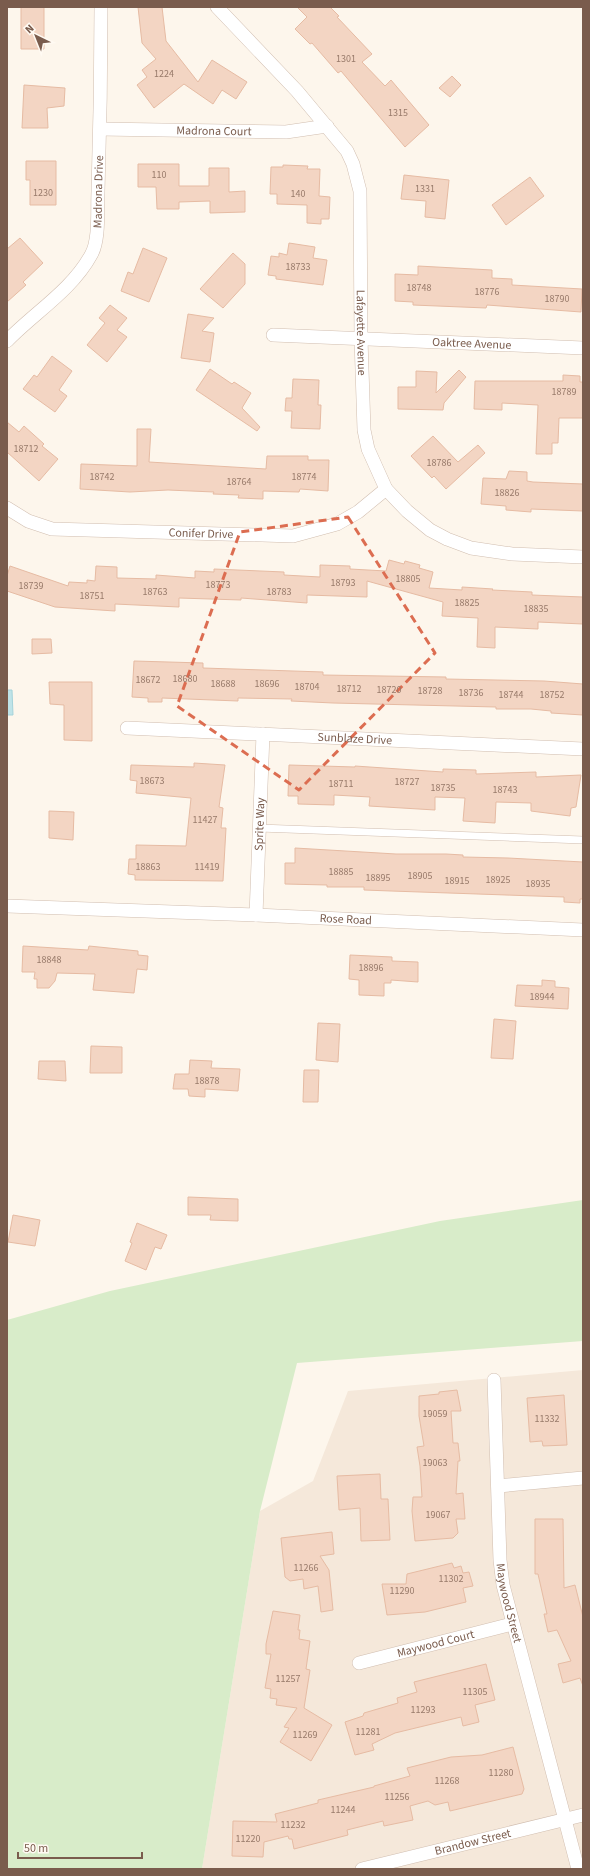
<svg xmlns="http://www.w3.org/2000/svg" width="590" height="1876" font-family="'Source Sans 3',sans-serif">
  <rect width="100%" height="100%" fill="#fdf6ec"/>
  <!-- residential -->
  <path fill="#f5e8da" d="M583,1370V1869H202L260,1511L313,1481L348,1391Z"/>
  <!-- green -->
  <path fill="#d8ecc9" d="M583,1200V1341L297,1363L260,1511L202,1869H7V1320L110,1291L440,1221Z"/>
  <!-- water -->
  <path fill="#bfe3e8" stroke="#a5d3da" d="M7,690H12L13,715H7Z"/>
  <!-- building -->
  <path fill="#f3d5c3" stroke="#e6bba3" d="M21,7H44V49H21Z
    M138,7H162L166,41L198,82L212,60L247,82L236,99L222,90L213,104L184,84L154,108L137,85L147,77L142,70L156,59L142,43Z
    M297,7H330L339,16L337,17L372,54L362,62L385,86L391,80L429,125L405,147L341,71L338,73L312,43L310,44L295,29L307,17Z
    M452,76L461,85L450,97L439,88Z
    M24,85L65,88L64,106L47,108L48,128H22Z
    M26,161H56V205H30V180H26Z
    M138,164H179V186H209V168H229V192L245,191V212L210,213V201L179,202V209H157L156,187H138Z
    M283,165L308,166L307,169H320L319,196L330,197L329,219H321V224L307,223V205L277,204V194H270L271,167H283Z
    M404,175L449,180L445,219L425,217L426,201L401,199Z
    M530,177L544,196L506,225L492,205Z
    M20,238L43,263L23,282L26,285L7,302V249Z
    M289,243L315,247L313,258L327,260L323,285L276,279V276L268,275L271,256L279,257V253L287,255Z
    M143,248L167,258L149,302L121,291L128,272L133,274Z
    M233,253L245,264V284L223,308L200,289Z
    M418,266L492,270V278L512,279V285L582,289L581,312L487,305L486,308L413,305V302L395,301V274L418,275Z
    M110,305L127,318L117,330L127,337L107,362L87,345L105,323L99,318Z
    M188,314L214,318L202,331L214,333L210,362L181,358Z
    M52,356L72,371L59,390L67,396L55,412L23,389L34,375L37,377Z
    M210,369L232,384L234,382L251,393L242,408L260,427L257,431L196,390Z
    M459,370L466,377L444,403L443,410L398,409V387H416V371L437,372L436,393Z
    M563,375L580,376V382H583V418H559L558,443H552V454H536L538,405L502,403V410L474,409L475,381H563Z
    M293,379L319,380L318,405H321L320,429L291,428L292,411H285L286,398H292Z
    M7,422L19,432L24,426L44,444L42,446L58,459L39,481L7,452Z
    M137,429H151L149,462L266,469L267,456H308V460H329L328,491L300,489L299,492L263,491V499L238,498L239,495L213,494L214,492L168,490L130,492L80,489L81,464L137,466Z
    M433,436L458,462L478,445L485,453L446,489L434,476L432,478L411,456Z
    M509,471L527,472V481L533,482L583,484V511L531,509V512L506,510V506L481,504L483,478L506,479Z
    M389,560L404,564L405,561L420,565L419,568L433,572L429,588L462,590V587L493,589L492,590L532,592V595L583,597V624L538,622V629L495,627V648L477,647L478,618L442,616L443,602L367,581V597L307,595V603L241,598V600L179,598V607L115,604V611L55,607L7,591V576L10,566L68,586L69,582L87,583V580L95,581L96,566L117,567V578L156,579V575L195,578V571L214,572V569L284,572V575L320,577V565L350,566V569L386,571Z
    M32,639H51L52,653L32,654Z
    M134,661L203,663V668L323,672V675L446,677V679L544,681L583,684V715L551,713V711L531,709H496V707L333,703L291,701L292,699L238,698V701L162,698V702H148V698L132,697Z
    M49,682H92V741L64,740V705L50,704Z
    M194,763L225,765L219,807L223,808L221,828H226L223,881L135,880V875L128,874L129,859H136V845L186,846L191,798L136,793L137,781L130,780L131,765L194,767Z
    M289,765L355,767V766L443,772V769L476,770V774L536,772V777L581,775L576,807L571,808L570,816L531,811V803L496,802L495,823L463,821L465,798L435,797V810L369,806L370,797L334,795V805L298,804V796H288Z
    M49,811L74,812L73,840L49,838Z
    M295,848L396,854H446L463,855V857L508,858L583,862V899H580V903L564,902V897L391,891L364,890V887H327V885L285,884V863H295Z
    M23,946L88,950L89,946L138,951V955L148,956L147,970L137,969L134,993L93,990L95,974L57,973L55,981L49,988H37V979H34L35,972H22Z
    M350,955L392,957V961L418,962V982L391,980V983H384V996L359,995V980L349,979Z
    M542,980L555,981V987L569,988L568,1009L515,1006L517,985L542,986Z
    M494,1019L516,1021L513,1059L491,1058Z
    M318,1023L340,1024L338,1062L316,1060Z
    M91,1046L122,1047V1073H90Z
    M190,1060L212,1061L211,1068L240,1069L238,1091L205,1089V1097L189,1096L188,1089H173L175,1074H189Z
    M39,1061H65L66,1081L38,1079Z
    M304,1070H319L318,1102H303Z
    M188,1197L238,1199V1221L210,1220L211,1215H188Z
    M13,1215L40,1220L35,1246L8,1242Z
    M137,1223L167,1235L161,1249L155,1247L146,1270L125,1261L132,1243L130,1242Z
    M457,1390L461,1411H451L453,1443H458L460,1461H458L456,1494L463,1493L465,1519H456L458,1533L453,1538L415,1541L412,1511L413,1497H422L420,1466L417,1447L424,1446L419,1416V1396L439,1394V1392Z
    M564,1395L567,1445L543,1446L542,1441L530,1442L527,1398Z
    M380,1474L381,1499H388L390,1540L361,1541L360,1508L339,1510L337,1476Z
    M535,1519H563L564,1588L575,1585L583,1617V1686L580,1678L563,1683L558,1664L571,1661L557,1630L548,1632L544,1614H547L538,1574H535Z
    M332,1532L334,1554L320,1556L329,1570L333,1610L321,1612L318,1586L304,1589L303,1579L290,1581L285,1577L281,1538Z
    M452,1563L454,1568L461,1566L463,1573L469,1572L473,1586L463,1588L466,1602L425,1612L387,1615L382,1584H406L407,1574Z
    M273,1611L300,1615L298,1630H300L299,1639L310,1641L306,1669L310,1670L304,1708L332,1725L311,1761L280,1742L289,1728L284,1727L297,1708L276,1705L277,1699L270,1698L271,1689L265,1688L271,1654H266V1644Z
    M486,1664L495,1700L475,1705L479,1722L463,1726L461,1717L395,1733L372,1744L374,1750L355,1755L345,1722L363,1716L364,1713L398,1703L397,1698L417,1692L414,1682Z
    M513,1747L524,1789L522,1794L450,1811L448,1802L435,1805L428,1801L410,1806L413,1820L384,1826L383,1821L347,1830L348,1835L294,1849L292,1839H289L288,1836L264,1842L263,1857L232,1856L233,1821L277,1822L275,1814L318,1803V1800L374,1787V1786L410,1776L407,1768L451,1757L482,1755Z"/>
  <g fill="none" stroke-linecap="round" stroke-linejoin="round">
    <defs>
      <path id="service" d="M259,828L583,840"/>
      <g id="minor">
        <path id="s1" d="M217,7L297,91L347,151L353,164L360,191L361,339L364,430L368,449L386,489L407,511L430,530L447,539L471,548L512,554L583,557"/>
        <path id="s2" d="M100,129L286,132L327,126"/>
        <path id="s3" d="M273,335L583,348"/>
        <path id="s4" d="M7,341C34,313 72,290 91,255C100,240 97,209 98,192C100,130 101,69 101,7"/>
        <path id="s5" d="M7,508L28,521L52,529L293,536L337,524L358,512L386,489"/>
        <path id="s6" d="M127,728L583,749"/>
        <path id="s7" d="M7,906L256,915L583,930"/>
        <path id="s8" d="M256,915L263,734"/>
        <path id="s9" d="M494,1380L500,1560L503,1585L578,1869"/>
        <path d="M498,1486L583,1478"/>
        <path id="s10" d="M359,1663L512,1624"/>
        <path id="s11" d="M362,1869L583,1815"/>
      </g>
    </defs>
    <!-- service casing -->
    <use href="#service" stroke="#d1beb0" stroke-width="8"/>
    <!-- minor casing -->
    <use href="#minor" stroke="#d1beb0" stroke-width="14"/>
    <!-- service -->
    <use href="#service" stroke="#fff" stroke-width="7"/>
    <!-- minor -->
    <use href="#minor" stroke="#fff" stroke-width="13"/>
  </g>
  <!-- marked area -->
  <path fill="none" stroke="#dc6d51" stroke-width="3" stroke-dasharray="8 5" stroke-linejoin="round" d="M348,517L435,653L299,790L177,706L240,532Z"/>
  <g text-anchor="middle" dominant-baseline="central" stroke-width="3" stroke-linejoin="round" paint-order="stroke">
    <!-- number labels -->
    <g font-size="10" fill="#987a6a">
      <text x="346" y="59">1301</text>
      <text x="164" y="74">1224</text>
      <text x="398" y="113">1315</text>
      <text x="159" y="175">110</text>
      <text x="425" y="189">1331</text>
      <text x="43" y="193">1230</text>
      <text x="298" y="194">140</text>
      <text x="298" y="267">18733</text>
      <text x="419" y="288">18748</text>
      <text x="487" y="292">18776</text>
      <text x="557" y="299">18790</text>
      <text x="564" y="392">18789</text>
      <text x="26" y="449">18712</text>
      <text x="439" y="463">18786</text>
      <text x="102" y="477">18742</text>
      <text x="304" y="477">18774</text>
      <text x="239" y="482">18764</text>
      <text x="507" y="493">18826</text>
      <text x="408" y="579">18805</text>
      <text x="343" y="583">18793</text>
      <text x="218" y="585">18773</text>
      <text x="31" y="586">18739</text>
      <text x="155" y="592">18763</text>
      <text x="279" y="592">18783</text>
      <text x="92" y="596">18751</text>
      <text x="467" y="603">18825</text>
      <text x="536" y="609">18835</text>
      <text x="185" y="679">18680</text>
      <text x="148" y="680">18672</text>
      <text x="223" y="684">18688</text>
      <text x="267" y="684">18696</text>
      <text x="307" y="687">18704</text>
      <text x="349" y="689">18712</text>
      <text x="389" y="690">18720</text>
      <text x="430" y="691">18728</text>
      <text x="471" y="693">18736</text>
      <text x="511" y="695">18744</text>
      <text x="552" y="695">18752</text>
      <text x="152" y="781">18673</text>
      <text x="407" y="782">18727</text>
      <text x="341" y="784">18711</text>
      <text x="443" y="788">18735</text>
      <text x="505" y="790">18743</text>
      <text x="205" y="820">11427</text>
      <text x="148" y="867">18863</text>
      <text x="207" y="867">11419</text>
      <text x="341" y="872">18885</text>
      <text x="420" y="876">18905</text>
      <text x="378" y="878">18895</text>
      <text x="498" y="880">18925</text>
      <text x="457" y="881">18915</text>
      <text x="538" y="884">18935</text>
      <text x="49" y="960">18848</text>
      <text x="371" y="968">18896</text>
      <text x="542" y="997">18944</text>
      <text x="207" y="1081">18878</text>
      <text x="435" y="1414">19059</text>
      <text x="547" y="1419">11332</text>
      <text x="435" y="1463">19063</text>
      <text x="438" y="1515">19067</text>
      <text x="306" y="1568">11266</text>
      <text x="451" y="1579">11302</text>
      <text x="402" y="1591">11290</text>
      <text x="288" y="1679">11257</text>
      <text x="475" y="1692">11305</text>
      <text x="423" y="1710">11293</text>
      <text x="368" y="1732">11281</text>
      <text x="305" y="1735">11269</text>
      <text x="501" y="1773">11280</text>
      <text x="447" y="1781">11268</text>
      <text x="397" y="1797">11256</text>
      <text x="343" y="1810">11244</text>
      <text x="293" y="1825">11232</text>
      <text x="248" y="1839">11220</text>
    </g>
    <!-- street labels -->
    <g font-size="12" fill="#7a5c4d" stroke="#fffaf3">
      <text stroke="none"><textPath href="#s2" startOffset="114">Madrona Court</textPath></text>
      <text stroke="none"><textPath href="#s4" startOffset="185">Madrona Drive</textPath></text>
      <text stroke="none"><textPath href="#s1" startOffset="378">Lafayette Avenue</textPath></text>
      <text stroke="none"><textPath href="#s3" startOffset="199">Oaktree Avenue</textPath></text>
      <text stroke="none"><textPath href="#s5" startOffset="199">Conifer Drive</textPath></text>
      <text stroke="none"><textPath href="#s6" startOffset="228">Sunblaze Drive</textPath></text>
      <text stroke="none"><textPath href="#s8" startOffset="91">Sprite Way</textPath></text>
      <text stroke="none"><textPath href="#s7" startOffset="339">Rose Road</textPath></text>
      <text stroke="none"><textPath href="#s9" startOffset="224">Maywood Street</textPath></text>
      <text stroke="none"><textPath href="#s10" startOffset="79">Maywood Court</textPath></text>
      <text stroke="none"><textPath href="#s11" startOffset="114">Brandow Street</textPath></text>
    </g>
  </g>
  <!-- border -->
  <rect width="590" height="1876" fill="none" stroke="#7a5c4d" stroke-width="16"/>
  <!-- north arrow -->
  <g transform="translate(36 36) rotate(317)" stroke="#fffaf3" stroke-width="3" paint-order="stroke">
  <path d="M0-3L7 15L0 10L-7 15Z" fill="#7a5c4d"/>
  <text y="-6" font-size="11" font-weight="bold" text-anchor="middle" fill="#7a5c4d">N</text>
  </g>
  <!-- scale -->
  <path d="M18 1852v6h124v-6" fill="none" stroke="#7a5c4d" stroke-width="2"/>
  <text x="24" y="1852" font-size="12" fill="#7a5c4d" stroke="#fffaf3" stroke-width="3" paint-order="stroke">50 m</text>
</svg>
